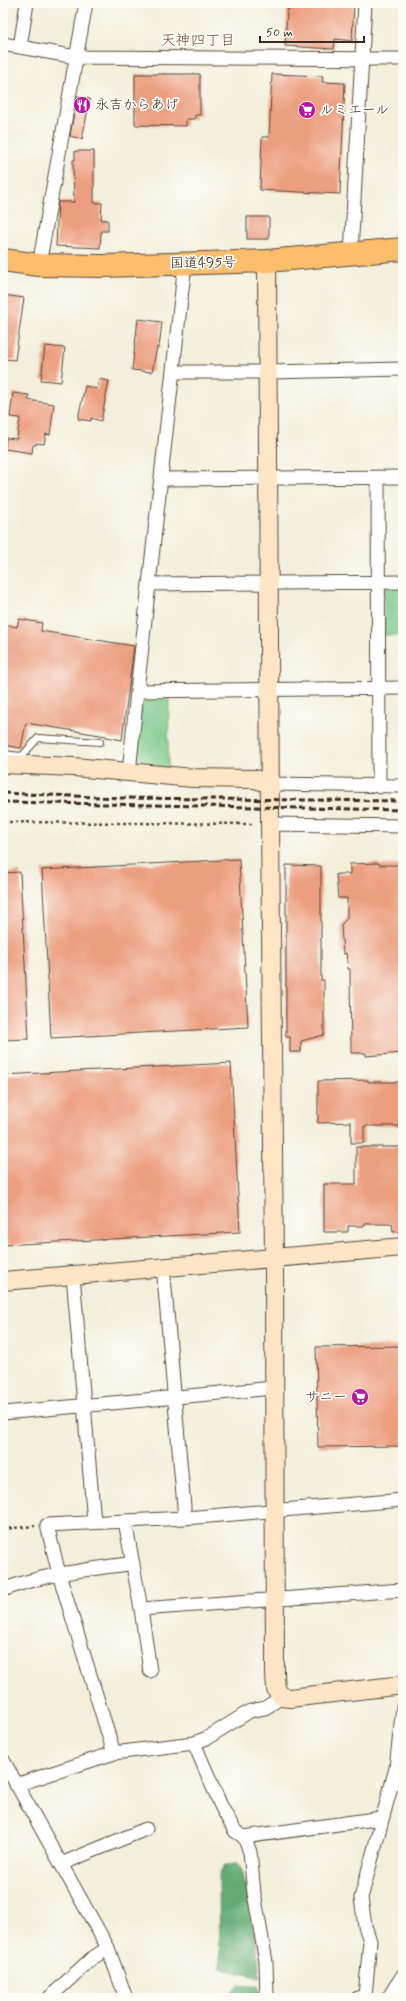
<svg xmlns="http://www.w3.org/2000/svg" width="406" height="2001" font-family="Mynerve,'Klee One',sans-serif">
  <rect width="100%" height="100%" fill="#fdfcf7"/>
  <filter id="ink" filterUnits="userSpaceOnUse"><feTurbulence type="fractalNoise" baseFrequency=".025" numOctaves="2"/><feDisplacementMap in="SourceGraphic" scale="8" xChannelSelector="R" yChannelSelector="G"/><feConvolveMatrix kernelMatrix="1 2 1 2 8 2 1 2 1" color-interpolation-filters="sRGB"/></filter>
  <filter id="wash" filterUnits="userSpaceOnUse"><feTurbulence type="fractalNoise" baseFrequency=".012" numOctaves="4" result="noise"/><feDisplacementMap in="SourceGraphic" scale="16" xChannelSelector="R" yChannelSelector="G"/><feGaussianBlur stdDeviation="0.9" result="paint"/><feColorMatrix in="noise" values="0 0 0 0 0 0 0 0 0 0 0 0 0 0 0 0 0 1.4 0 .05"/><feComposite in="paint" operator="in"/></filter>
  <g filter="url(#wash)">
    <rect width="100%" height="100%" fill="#f3efdb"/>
    <!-- green -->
    <path fill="#7ac888" stroke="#5a7953" d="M384,587H403V635H384Z
      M169,695L168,769L139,768L135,763L142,697Z"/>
    <!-- forest -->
    <path fill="#63ac74" stroke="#4f6b49" d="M237,1864L242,1870L254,1922L260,1978L220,1968L219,1875L225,1865Z
      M239,1985L258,1986L261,1998H227Z"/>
    <g id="blocks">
      <!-- building -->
      <path fill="#ec9f7f" d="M289,3H354L352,41L335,39L334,49L285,46L287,10H289Z
        M135,74H200V115H195V119H186V126L135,125Z
        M272,74L323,76L322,82L345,83L340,194L260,190L262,137H269Z
        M77,96L90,99L82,139L70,136Z
        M75,151H94V203H102L101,220H108V231H101L100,248L56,246L58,202H74L73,160H75Z
        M247,217H269V239H247Z
        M3,295L24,298L15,360L3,359Z
        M138,319L162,322L159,348L157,347L152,372L132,370Z
        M45,346L65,348L61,382L41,380Z
        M99,379L109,381L101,421L91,418V421L78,419L85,386L97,389Z
        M13,393L29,395L28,400L54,404L50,435L46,434L44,444L36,443V445H33L32,453L5,449L6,438L17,439L20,418L10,417Z
        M19,619L42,623L41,631L134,646L122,740L106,737V736L26,723L21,748L3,745V624L17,627Z
        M239,859L248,1027L51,1038L42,870Z
        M379,863V865H403V1053L366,1056V1053H351L350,969H348L346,953L343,954L341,925L347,918V898H338L336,874H350V864Z
        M286,865L321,866V980H324V1035L301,1041V1052H290V1037H286Z
        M20,872L29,1039L3,1040V873Z
        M231,1063L240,1232L3,1245V1075Z
        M368,1080V1082H403V1126H364V1143H351V1122L318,1123V1081Z
        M356,1147H403V1231L393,1232L392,1224H364V1226H348V1232H324V1184H356Z
        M403,1346V1446L318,1447L316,1347Z"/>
    </g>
  </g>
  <g filter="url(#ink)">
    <use href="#blocks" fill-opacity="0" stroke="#57483a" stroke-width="1"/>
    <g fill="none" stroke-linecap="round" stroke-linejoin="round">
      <defs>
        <path id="lane" d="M3,754L22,756L38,738L100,742"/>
        <path id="street" d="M3,44L76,57L403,59
          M20,47L27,3
          M351,253L365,3
          M185,263L137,691L403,688
          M39,265L86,3
          M173,372H269L403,369
          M378,477L379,787
          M161,479L403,477
          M149,584L403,582
          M129,773L137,691
          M270,784L403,786
          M270,824L403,826
          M163,1266L185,1518
          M73,1275L94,1522
          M3,1413L274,1388
          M125,1521L141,1609L403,1590
          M3,1590C44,1573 90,1570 133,1563
          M141,1609L150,1671
          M194,1743L221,1806L235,1831L244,1837L250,1852L254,1893L266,1962L267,1998
          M114,1753L59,1574L47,1525L185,1518L403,1500
          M3,1760L108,1948L126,1998
          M16,1785L114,1753L194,1743L207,1738L250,1711L265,1708L282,1697
          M244,1837L382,1818
          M61,1864L146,1829
          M49,1998L91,1959L108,1948
          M358,1998L365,1996L370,1941L365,1926L361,1898L396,1768L403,1707
          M388,1998L403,1975"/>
        <path id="secondary" d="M267,261L270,824L274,1257L275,1675L276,1689L282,1697L290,1698L403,1685
          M3,764L74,767L193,778L255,779L270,784
          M3,1281L403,1247"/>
        <path id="highway" d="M3,260L39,265L103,266L267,261L403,249"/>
      </defs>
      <!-- lane casing -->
      <use href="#lane" stroke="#57483a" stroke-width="8"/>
      <!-- street casing -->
      <use href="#street" stroke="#57483a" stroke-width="15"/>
      <!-- secondary casing -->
      <use href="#secondary" stroke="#57483a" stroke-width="20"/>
      <!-- highway casing -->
      <use href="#highway" stroke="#57483a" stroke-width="24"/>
      <!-- path -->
      <path stroke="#57483a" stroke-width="2.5" stroke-dasharray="3 3" stroke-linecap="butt" d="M3,822L255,824
        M3,1529L35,1526"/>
      <!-- lane -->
      <use href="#lane" stroke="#fff" stroke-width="6"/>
      <!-- street -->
      <use href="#street" stroke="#fff" stroke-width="13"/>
      <!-- secondary -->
      <use href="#secondary" stroke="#fde5c5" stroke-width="18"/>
      <!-- highway -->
      <use href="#highway" stroke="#fabe6d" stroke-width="22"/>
      <!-- rail -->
      <path stroke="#3b2a1e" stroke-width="3" stroke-dasharray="6 3" stroke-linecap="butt" d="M3,793L122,798L403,801
        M3,802L403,810"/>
    </g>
  </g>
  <!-- icons -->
  <defs>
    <symbol id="restaurant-disc" viewBox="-11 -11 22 22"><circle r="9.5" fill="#b5179e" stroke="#fdfcf7"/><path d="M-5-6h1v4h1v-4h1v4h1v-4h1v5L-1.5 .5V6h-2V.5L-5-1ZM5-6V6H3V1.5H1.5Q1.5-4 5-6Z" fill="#fff"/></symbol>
    <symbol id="supermarket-disc" viewBox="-11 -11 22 22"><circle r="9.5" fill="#b5179e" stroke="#fdfcf7"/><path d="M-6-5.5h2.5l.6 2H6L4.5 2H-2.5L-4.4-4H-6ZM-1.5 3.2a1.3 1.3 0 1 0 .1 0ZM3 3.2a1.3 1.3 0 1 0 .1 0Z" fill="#fff"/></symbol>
  </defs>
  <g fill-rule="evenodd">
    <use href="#restaurant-disc" x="72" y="95" width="20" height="20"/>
    <use href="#supermarket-disc" x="297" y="100" width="20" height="20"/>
    <use href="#supermarket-disc" x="350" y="1387" width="20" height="20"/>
  </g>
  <g text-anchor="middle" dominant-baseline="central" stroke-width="3.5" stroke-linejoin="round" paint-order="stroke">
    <!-- poi labels -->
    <g font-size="14" fill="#3b2a1e" stroke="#fdfcf7" text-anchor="start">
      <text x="95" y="105">永吉からあげ</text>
      <text x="320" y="110">ルミエール</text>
      <text x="347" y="1397" text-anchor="end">サニー</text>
    </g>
    <!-- street labels -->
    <g font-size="14" fill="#3b2a1e" stroke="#fdfcf7">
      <text transform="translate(203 263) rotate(-1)">国道495号</text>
    </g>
    <!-- neighbourhood labels -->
    <g font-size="15" fill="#795340" stroke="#fdfcf7">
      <text x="198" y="41">天神四丁目</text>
    </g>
  </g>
  <!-- margin -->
  <rect width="406" height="2001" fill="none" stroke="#fdfcf7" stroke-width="16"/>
  <!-- scale -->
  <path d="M260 36v6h104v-6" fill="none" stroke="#3b2a1e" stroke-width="2"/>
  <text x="266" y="36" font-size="12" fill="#3b2a1e" stroke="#fdfcf7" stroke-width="3" paint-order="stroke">50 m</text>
</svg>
